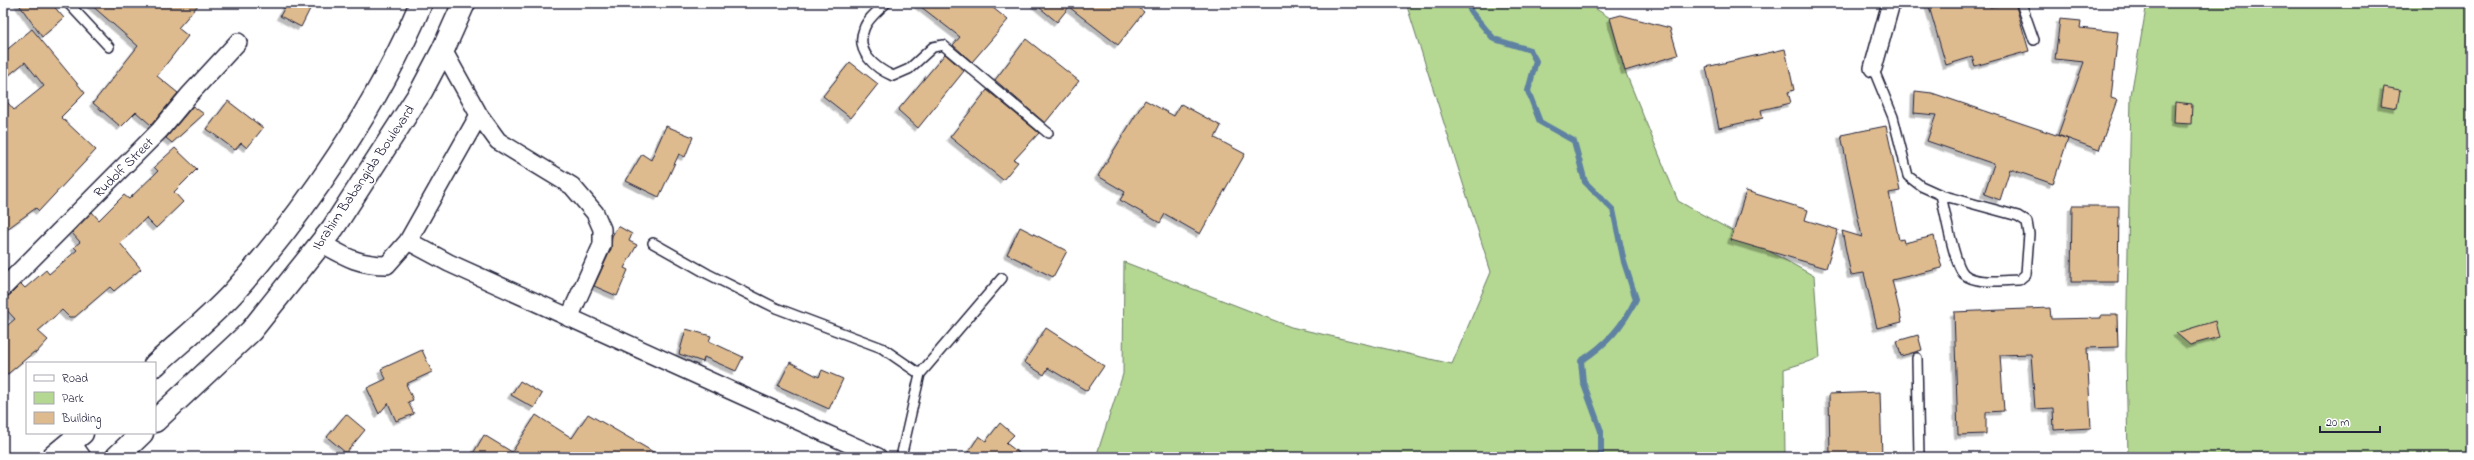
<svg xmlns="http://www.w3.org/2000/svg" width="2474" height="460" font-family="'Indie Flower',sans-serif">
  <defs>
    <filter id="shadow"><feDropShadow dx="-3.5" dy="3.5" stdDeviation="0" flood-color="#0004"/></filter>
  </defs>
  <rect width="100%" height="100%" fill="#fff"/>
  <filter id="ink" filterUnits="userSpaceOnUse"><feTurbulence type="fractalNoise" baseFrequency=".025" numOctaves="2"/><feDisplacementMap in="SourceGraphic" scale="8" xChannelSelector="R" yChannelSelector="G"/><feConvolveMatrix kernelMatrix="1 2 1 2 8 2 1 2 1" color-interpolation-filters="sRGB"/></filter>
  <g filter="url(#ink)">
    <!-- green -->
    <path fill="#b4d792" stroke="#6b7c66" d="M1406,3H1587L1610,18L1625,71L1678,201L1814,276L1820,358L1784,369L1785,457H1096L1123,374L1124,262L1291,327L1452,364L1491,272Z
      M2147,3H2471V457H2128L2126,355L2131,95Z"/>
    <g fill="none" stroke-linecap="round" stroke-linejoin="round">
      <!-- stream -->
      <path stroke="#5e82a2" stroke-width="6" d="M1468,3L1471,12L1494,39L1530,50L1536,61L1528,91L1540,122L1574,141L1585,182L1613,210L1624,262L1636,299C1623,326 1607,344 1581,361L1583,382L1601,431V457"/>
    </g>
    <!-- building -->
    <path fill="#debb8f" stroke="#22223b" filter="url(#shadow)" d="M18,3H51L64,18L42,37Z
      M89,3H200L178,28L188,36L157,76L178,93L151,125L136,112L121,127L93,103L138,46Z
      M287,3H313L301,27L280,16Z
      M916,3H987L1008,20L972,62L953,45L960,37Z
      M1034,3H1133L1144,12L1118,45L1069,7L1057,22Z
      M1928,3H1989L1990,7L2015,3L2029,51L1975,66L1972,57L1946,65Z
      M1621,15L1670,28L1678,55L1625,71L1610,18Z
      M2060,19L2081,21L2080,28L2118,32L2111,98L2117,100L2099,150L2058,135L2084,62L2055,59Z
      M32,29L85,93L61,117L96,150L39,211L36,208L3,232V97L14,110L44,86L25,62L3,80V53Z
      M1026,39L1079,81L1045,123L995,80Z
      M1785,49L1794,90L1788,92L1791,103L1761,110L1763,118L1719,128L1706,67Z
      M945,54L964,71L918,128L898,110Z
      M850,62L878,84L851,118L823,96Z
      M2384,87L2400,90L2397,108L2381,105Z
      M987,90L1039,133L1014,160L1018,162L1003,180L950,137Z
      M1915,91L1932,93L2068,139L2053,184L2010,169L2000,200L1984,194L1994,164L1927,141L1936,115L1914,113Z
      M1145,100L1174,116L1181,104L1221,126L1215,138L1245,154L1200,234L1165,214L1160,223L1120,200L1125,192L1098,176Z
      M228,101L263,128L247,148L241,143L235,150L207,129Z
      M2175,102L2192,104L2191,124L2174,123Z
      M193,106L204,114L172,143L166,138Z
      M666,126L693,137L685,157L679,154L659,197L626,181L642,154L651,160Z
      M1886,126L1900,191L1889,193L1899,240L1903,239L1904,243L1934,236L1942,268L1892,280L1902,322L1877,328L1864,273L1851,275L1842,231L1862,237L1841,135Z
      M175,148L197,169L174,192L183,202L156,228L146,218L120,243L141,269L114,291L110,287L75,317H69L62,310L38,331L48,340L36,353L34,352L3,378V329L15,319L3,306V298L10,295L21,284L25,288L46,270L49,274L77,250L74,247L80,242L72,233L92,212L99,220L124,195L129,199L158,171L154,167Z
      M1746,191L1808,210L1805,220L1838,230L1826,268L1731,240Z
      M2072,206H2119L2118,282H2071Z
      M618,226L632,234L629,241L637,245L624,268L628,270L617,296L594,286L611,249L612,236Z
      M1020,227L1067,251L1053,277L1007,254Z
      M2050,308L2051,319L2101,318V315H2117L2118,347L2087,348L2091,428L2054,430L2053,408L2035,409L2031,354L2000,355L2004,411L1986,412V434L1958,435L1954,312Z
      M2215,321L2219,337L2190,345L2176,333Z
      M1046,328L1104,366L1087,391L1048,368L1044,375L1024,362Z
      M686,329L711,336L709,341L743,357L736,371L704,357L703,362L679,354Z
      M1918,335L1922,350L1901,356L1897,341Z
      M422,350L432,372L406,384L413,400L408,402L414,414L396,421L388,403L379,414L367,388L386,379L381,369Z
      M790,362L819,377L822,370L843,379L829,409L778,386Z
      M520,381L542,394L534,408L511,395Z
      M1880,392L1882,457H1830L1829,394Z
      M346,414L365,430L346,453L327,437Z
      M588,414L662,457H471L484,435L512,452L536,415L572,438Z
      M1000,423L1014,435L1006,443L1024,457H965L979,436L986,441Z"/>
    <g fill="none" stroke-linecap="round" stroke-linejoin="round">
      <defs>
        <path id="service" d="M68,3L109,47
          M886,3C879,10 867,19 864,29C855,52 875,68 893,76L909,69L933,47L943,45L1048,133
          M2021,3L2034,40
          M1873,68L1893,117L1908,176L1921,186L1941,195L2018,216L2027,222L2029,234L2026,274L2019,280C2004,280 1976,285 1964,274C1954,265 1945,211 1941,195
          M653,243L708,274L776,308L882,348L920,374
          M1917,358L1919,457
          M901,457L920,374L1002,278"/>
        <path id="minor" d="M443,50L479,115L498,141L572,186L595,213L602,229V245L569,318
          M1873,68L1891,3
          M408,241L479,115
          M321,243C346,257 358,265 387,265L408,241L449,263L878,457
          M3,288L160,130L190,94L238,42
          M72,443L82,457"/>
        <path id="tertiary" d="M155,365C181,341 209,319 233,293C305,213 380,102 421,3
          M155,421L251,331L333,228L422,90L443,50L464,3
          M53,457L82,433
          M117,457L142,433"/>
      </defs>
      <!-- service casing -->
      <use href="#service" stroke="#22223b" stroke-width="12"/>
      <!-- minor casing -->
      <use href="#minor" stroke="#22223b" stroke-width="20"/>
      <!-- tertiary casing -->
      <use href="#tertiary" stroke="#22223b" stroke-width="25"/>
      <!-- service -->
      <use href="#service" stroke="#fff" stroke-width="9"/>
      <!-- minor -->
      <use href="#minor" stroke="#fff" stroke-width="17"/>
      <!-- tertiary -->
      <use href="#tertiary" stroke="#fff" stroke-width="22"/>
    </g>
  </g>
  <g text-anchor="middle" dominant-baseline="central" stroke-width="3.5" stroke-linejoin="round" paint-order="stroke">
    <!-- street labels -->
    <g font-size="14" fill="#22223b" stroke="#fff">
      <text transform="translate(124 168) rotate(-45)">Rudolf Street</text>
      <text transform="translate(364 178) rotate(-56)">Ibrahim Babangida Boulevard</text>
    </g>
  </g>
  <!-- margin -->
  <rect width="2474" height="460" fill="none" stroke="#fff" stroke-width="16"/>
  <rect x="8" y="8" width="2458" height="444" fill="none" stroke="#22223b" stroke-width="1.5" filter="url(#ink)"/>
  <!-- legend -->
  <rect x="26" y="362" width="130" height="72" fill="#ffffff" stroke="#a7a7b1"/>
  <rect x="34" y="375" width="20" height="6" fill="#ffffff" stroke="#a7a7b1"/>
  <text x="62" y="382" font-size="12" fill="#22223b">Road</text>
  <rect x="34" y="392" width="20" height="12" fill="#b4d792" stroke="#a7a7b1"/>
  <text x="62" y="402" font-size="12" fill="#22223b">Park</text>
  <rect x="34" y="412" width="20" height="12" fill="#debb8f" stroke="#a7a7b1"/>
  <text x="62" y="422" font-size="12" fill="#22223b">Building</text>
  <!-- scale -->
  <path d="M2320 426v6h60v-6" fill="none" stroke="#22223b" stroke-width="2"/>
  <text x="2326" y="426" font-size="12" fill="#22223b" stroke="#ffffff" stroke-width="3" paint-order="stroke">20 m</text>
</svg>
